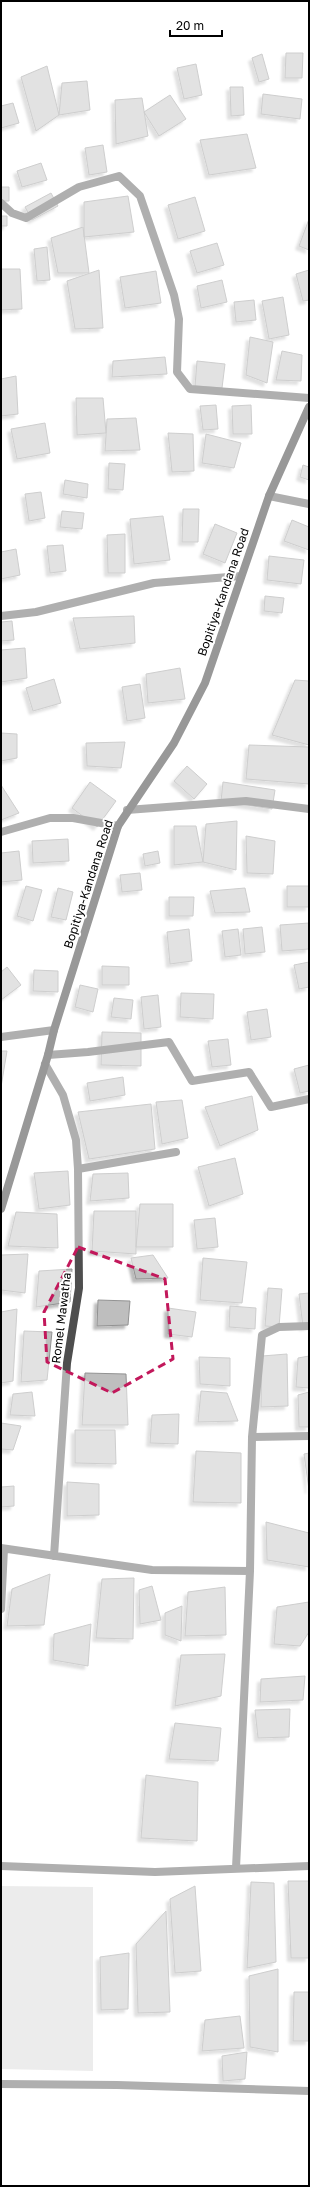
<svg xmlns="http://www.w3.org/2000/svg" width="310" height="2187" font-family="'Golos Text',sans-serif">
  <defs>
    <filter id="shadow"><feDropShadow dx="-3.5" dy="3.5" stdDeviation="1" flood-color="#0004"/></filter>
  </defs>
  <rect width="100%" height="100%" fill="#fff"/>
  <!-- green -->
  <path fill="#d5d5d5" d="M1,1886L93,1887V2071L1,2069Z"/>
  <!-- building -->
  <path fill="#bebebe" stroke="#929292" filter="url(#shadow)" d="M286,53H303L302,78H285Z
    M262,54L269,79L259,82L252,58Z
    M196,64L202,95L184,99L177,68Z
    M47,66L59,115L36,131L21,77Z
    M87,81L90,110L59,115L62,83Z
    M230,87H243L244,115L231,116Z
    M263,94L302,99L300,119L261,114Z
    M170,95L186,119L159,136L144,112Z
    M142,98L148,136L116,144L115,100Z
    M13,103L19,123L1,128V106Z
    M247,134L256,168L209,175L200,140Z
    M103,145L107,172L89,175L85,148Z
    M41,163L47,180L22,187L17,171Z
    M1,187H9V201H1Z
    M51,193L58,206L32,220L25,207Z
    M128,196L134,232L84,237V202Z
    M195,197L205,231L178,239L168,205Z
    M1,216H7V226H1Z
    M309,219V250L299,246Z
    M83,227L89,273H58L51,238Z
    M217,243L224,265L197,273L190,251Z
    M47,247L50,280L37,281L34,249Z
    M1,269H20L22,309L1,310Z
    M99,270L103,328L75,329L67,281Z
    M309,270V300L303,301L296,274Z
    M156,271L161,303L125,308L120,277Z
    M222,280L227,302L201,308L197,286Z
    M283,297L289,335L269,339L262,301Z
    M254,300L256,320L236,322L234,302Z
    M250,337L273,342L267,383L246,375Z
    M282,351L302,355L301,381L276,380Z
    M165,357L167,374L112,377L113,361Z
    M197,361L225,364L222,388L195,386Z
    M16,376L18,414L1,416V379Z
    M76,398H103L106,433L77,435Z
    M216,405L218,429L203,430L200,406Z
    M251,405L252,434H233L232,406Z
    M136,418L140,450L105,451L107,419Z
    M45,423L50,453L17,459L11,429Z
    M168,433L193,434L194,471L172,472Z
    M206,434L241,443L234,468L202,463Z
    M109,463L125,464L123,490L108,489Z
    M303,465L309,467V480L300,477Z
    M65,480L88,484L87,498L63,494Z
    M41,492L45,518L29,521L25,494Z
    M183,509H199L198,542H182Z
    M62,511L84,513L82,529L60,527Z
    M163,516L170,560L134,564L130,519Z
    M292,520L309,527V550L284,541Z
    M215,524L237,533L225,563L203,554Z
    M125,534V573H108L107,535Z
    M63,545L66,571L50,573L47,546Z
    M16,549L20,575L1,579V552Z
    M269,556L304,560L301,584L267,580Z
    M265,596L284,598L282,613L264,611Z
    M134,616L135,643L80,649L73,618Z
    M12,621L14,640L1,641V622Z
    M25,648L27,678L1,682V650Z
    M180,668L185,699L148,703L146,674Z
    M54,679L61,703L33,711L26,688Z
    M295,680L309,681V745L272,735Z
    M140,684L145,718L127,721L122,687Z
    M1,733L17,734V758L1,761Z
    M125,742L121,768L87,766L86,743Z
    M249,745L309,747V784L246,779Z
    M187,766L207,784L194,799L174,781Z
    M90,782L116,801L97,827L72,808Z
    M223,782L275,790L272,809L221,801Z
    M1,785L19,813L1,820Z
    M237,821L236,870L203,862L206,824Z
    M174,826H196L203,862L174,865Z
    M246,836L275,841L273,874L247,873Z
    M68,839L69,861L33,863L32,841Z
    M19,851L22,880L1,882V853Z
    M158,851L160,863L145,866L143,854Z
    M140,873L142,890L122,892L120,875Z
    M26,886L42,890L33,921L17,916Z
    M287,886H309V907H287Z
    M58,888L73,892L66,920L51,917Z
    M245,888L250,912L215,913L210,891Z
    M169,897H194L193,916H169Z
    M309,923V949L282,951L280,925Z
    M262,927L265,952L245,954L243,929Z
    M189,929L192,961L170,964L167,932Z
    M238,929L241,955L225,957L222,931Z
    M309,962V987L299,989L294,965Z
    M102,966L129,967V985H102Z
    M7,967L21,985L1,1000V972Z
    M34,970L58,971V992L33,991Z
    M80,985L98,989L93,1012L75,1007Z
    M181,993L214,994L213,1019L180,1017Z
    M158,995L161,1027L144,1029L141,997Z
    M114,998L133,1000L131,1019L111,1017Z
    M267,1009L271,1037L251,1040L247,1012Z
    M102,1032L141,1033V1066L101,1065Z
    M228,1039L231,1065L212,1067L208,1041Z
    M1,1051H7L1,1087Z
    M309,1065V1091L300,1093L294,1069Z
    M123,1077L125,1095L90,1101L87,1083Z
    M252,1096L258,1130L220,1146L205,1107Z
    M182,1100L188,1138L162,1144L156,1102Z
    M151,1104L155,1149L89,1159L78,1112Z
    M235,1158L243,1194L209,1206L198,1167Z
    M68,1171L70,1205L39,1209L34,1173Z
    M128,1173L129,1198L90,1201L93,1174Z
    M140,1204H173V1247H136Z
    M94,1211H136V1254L92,1251Z
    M16,1212L57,1214L58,1248L8,1246Z
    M215,1218L218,1247L197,1249L194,1220Z
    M28,1254L25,1293L1,1290V1255Z
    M153,1255L168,1278L136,1279L131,1258Z
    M203,1258L247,1262L242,1303L200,1300Z
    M72,1269L70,1302L36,1307L39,1271Z
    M268,1288L282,1289L279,1327L265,1326Z
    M309,1293V1326L303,1327L299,1294Z
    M98,1300L130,1301L128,1325L97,1326Z
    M230,1306L256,1308L255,1329L229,1327Z
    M168,1308L196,1312L192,1337L168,1334Z
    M17,1309L13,1381L1,1383V1312Z
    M24,1331L52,1332L47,1380L21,1382Z
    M287,1354L288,1406L261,1407L262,1356Z
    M309,1356V1388L296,1387L298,1358Z
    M199,1357L230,1358V1386L200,1384Z
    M85,1373L126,1374L128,1425H82Z
    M201,1391L227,1393L238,1421L198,1422Z
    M32,1392L35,1416L10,1415L13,1394Z
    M309,1392V1427H299L298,1395Z
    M179,1414L178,1444L150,1443L152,1415Z
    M1,1423L21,1426L13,1450L1,1449Z
    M75,1430H115L116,1464L75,1463Z
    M196,1451L241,1453V1503L193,1502Z
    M309,1453V1490L304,1454Z
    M67,1482L99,1484V1515L67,1516Z
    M14,1486V1506L1,1507V1487Z
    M266,1522L309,1533V1567L267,1560Z
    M50,1574L44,1625L7,1626L12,1589Z
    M134,1578L133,1639L96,1638L102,1579Z
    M152,1586L161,1620L140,1624L139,1590Z
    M225,1587L226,1635L185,1636L188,1592Z
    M309,1602V1632L300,1646L274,1644L277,1607Z
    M182,1606L181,1641L165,1635V1613Z
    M91,1624L88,1666L53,1660L54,1634Z
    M225,1654L221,1696L175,1706L181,1655Z
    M305,1676L303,1700L260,1702L261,1679Z
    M290,1709L289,1737L258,1738L255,1710Z
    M175,1723L221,1728L218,1761L169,1759Z
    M146,1775L198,1782L197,1841L141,1838Z
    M288,1881H309V1958H291Z
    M251,1882L274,1883L276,1962L247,1968Z
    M195,1886L201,1971L175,1973L170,1899Z
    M166,1911L170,2012L138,2013L136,1944Z
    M129,1953L128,2009L101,2010L100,1957Z
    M278,1969V2052L250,2047L249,1976Z
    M294,1992H309V2041H293Z
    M240,2016L244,2048L202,2051L205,2020Z
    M247,2052L245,2079L223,2081L222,2056Z"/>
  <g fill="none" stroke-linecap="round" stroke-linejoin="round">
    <!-- street -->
    <path stroke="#4e4e4e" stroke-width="8" d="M1,203L12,213L26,218L79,187L119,176L140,196L174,295L179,319L177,372L190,389L309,398
      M269,496L309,504
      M1,616L36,612L154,583L241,576
      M127,810L246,801L309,809
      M1,832L50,818H73L118,826
      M1,1037L54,1030
      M48,1055L88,1052L169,1042L192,1081L249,1072L271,1107L309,1099
      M45,1064L63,1095L76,1140L78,1169L79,1288L67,1363L54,1556
      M78,1169L176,1152
      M252,1437L309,1436
      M1,1548L152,1570L250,1571
      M1,1609L4,1549
      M1,1866L155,1872L309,1866
      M236,1868L250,1571L252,1437L262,1335L279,1327L309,1326
      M1,2084L117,2085L309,2091"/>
    <!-- secondary -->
    <path stroke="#1b1b1b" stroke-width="8" d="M1,1209L48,1055L54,1030L118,826L174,743L205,683L269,496L309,407"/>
  </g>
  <!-- marked area -->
  <path d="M0 0H310V2187H0ZM78,1247L165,1279L173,1359L112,1393L47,1362L44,1312Z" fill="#fff" fill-opacity=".55" fill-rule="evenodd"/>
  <path fill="none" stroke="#c2185b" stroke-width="3" stroke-dasharray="8 5" stroke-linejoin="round" d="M78,1247L165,1279L173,1359L112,1393L47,1362L44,1312Z"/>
  <g text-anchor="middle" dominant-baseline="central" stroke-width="4" stroke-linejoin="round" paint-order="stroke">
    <!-- street labels -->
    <g font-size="12" fill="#000" stroke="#fff">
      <text transform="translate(223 592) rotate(-71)">Bopitiya-Kandana Road</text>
      <text transform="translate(88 884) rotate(-72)">Bopitiya-Kandana Road</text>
      <text transform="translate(61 1318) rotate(-83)">Romel Mawatha</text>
    </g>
  </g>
  <!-- border -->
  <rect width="310" height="2187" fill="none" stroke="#000000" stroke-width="4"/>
  <!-- scale -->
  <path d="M170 30v6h52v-6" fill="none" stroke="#000000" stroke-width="2"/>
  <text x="176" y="30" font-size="12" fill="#000000" stroke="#ffffff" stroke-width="3" paint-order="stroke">20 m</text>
</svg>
